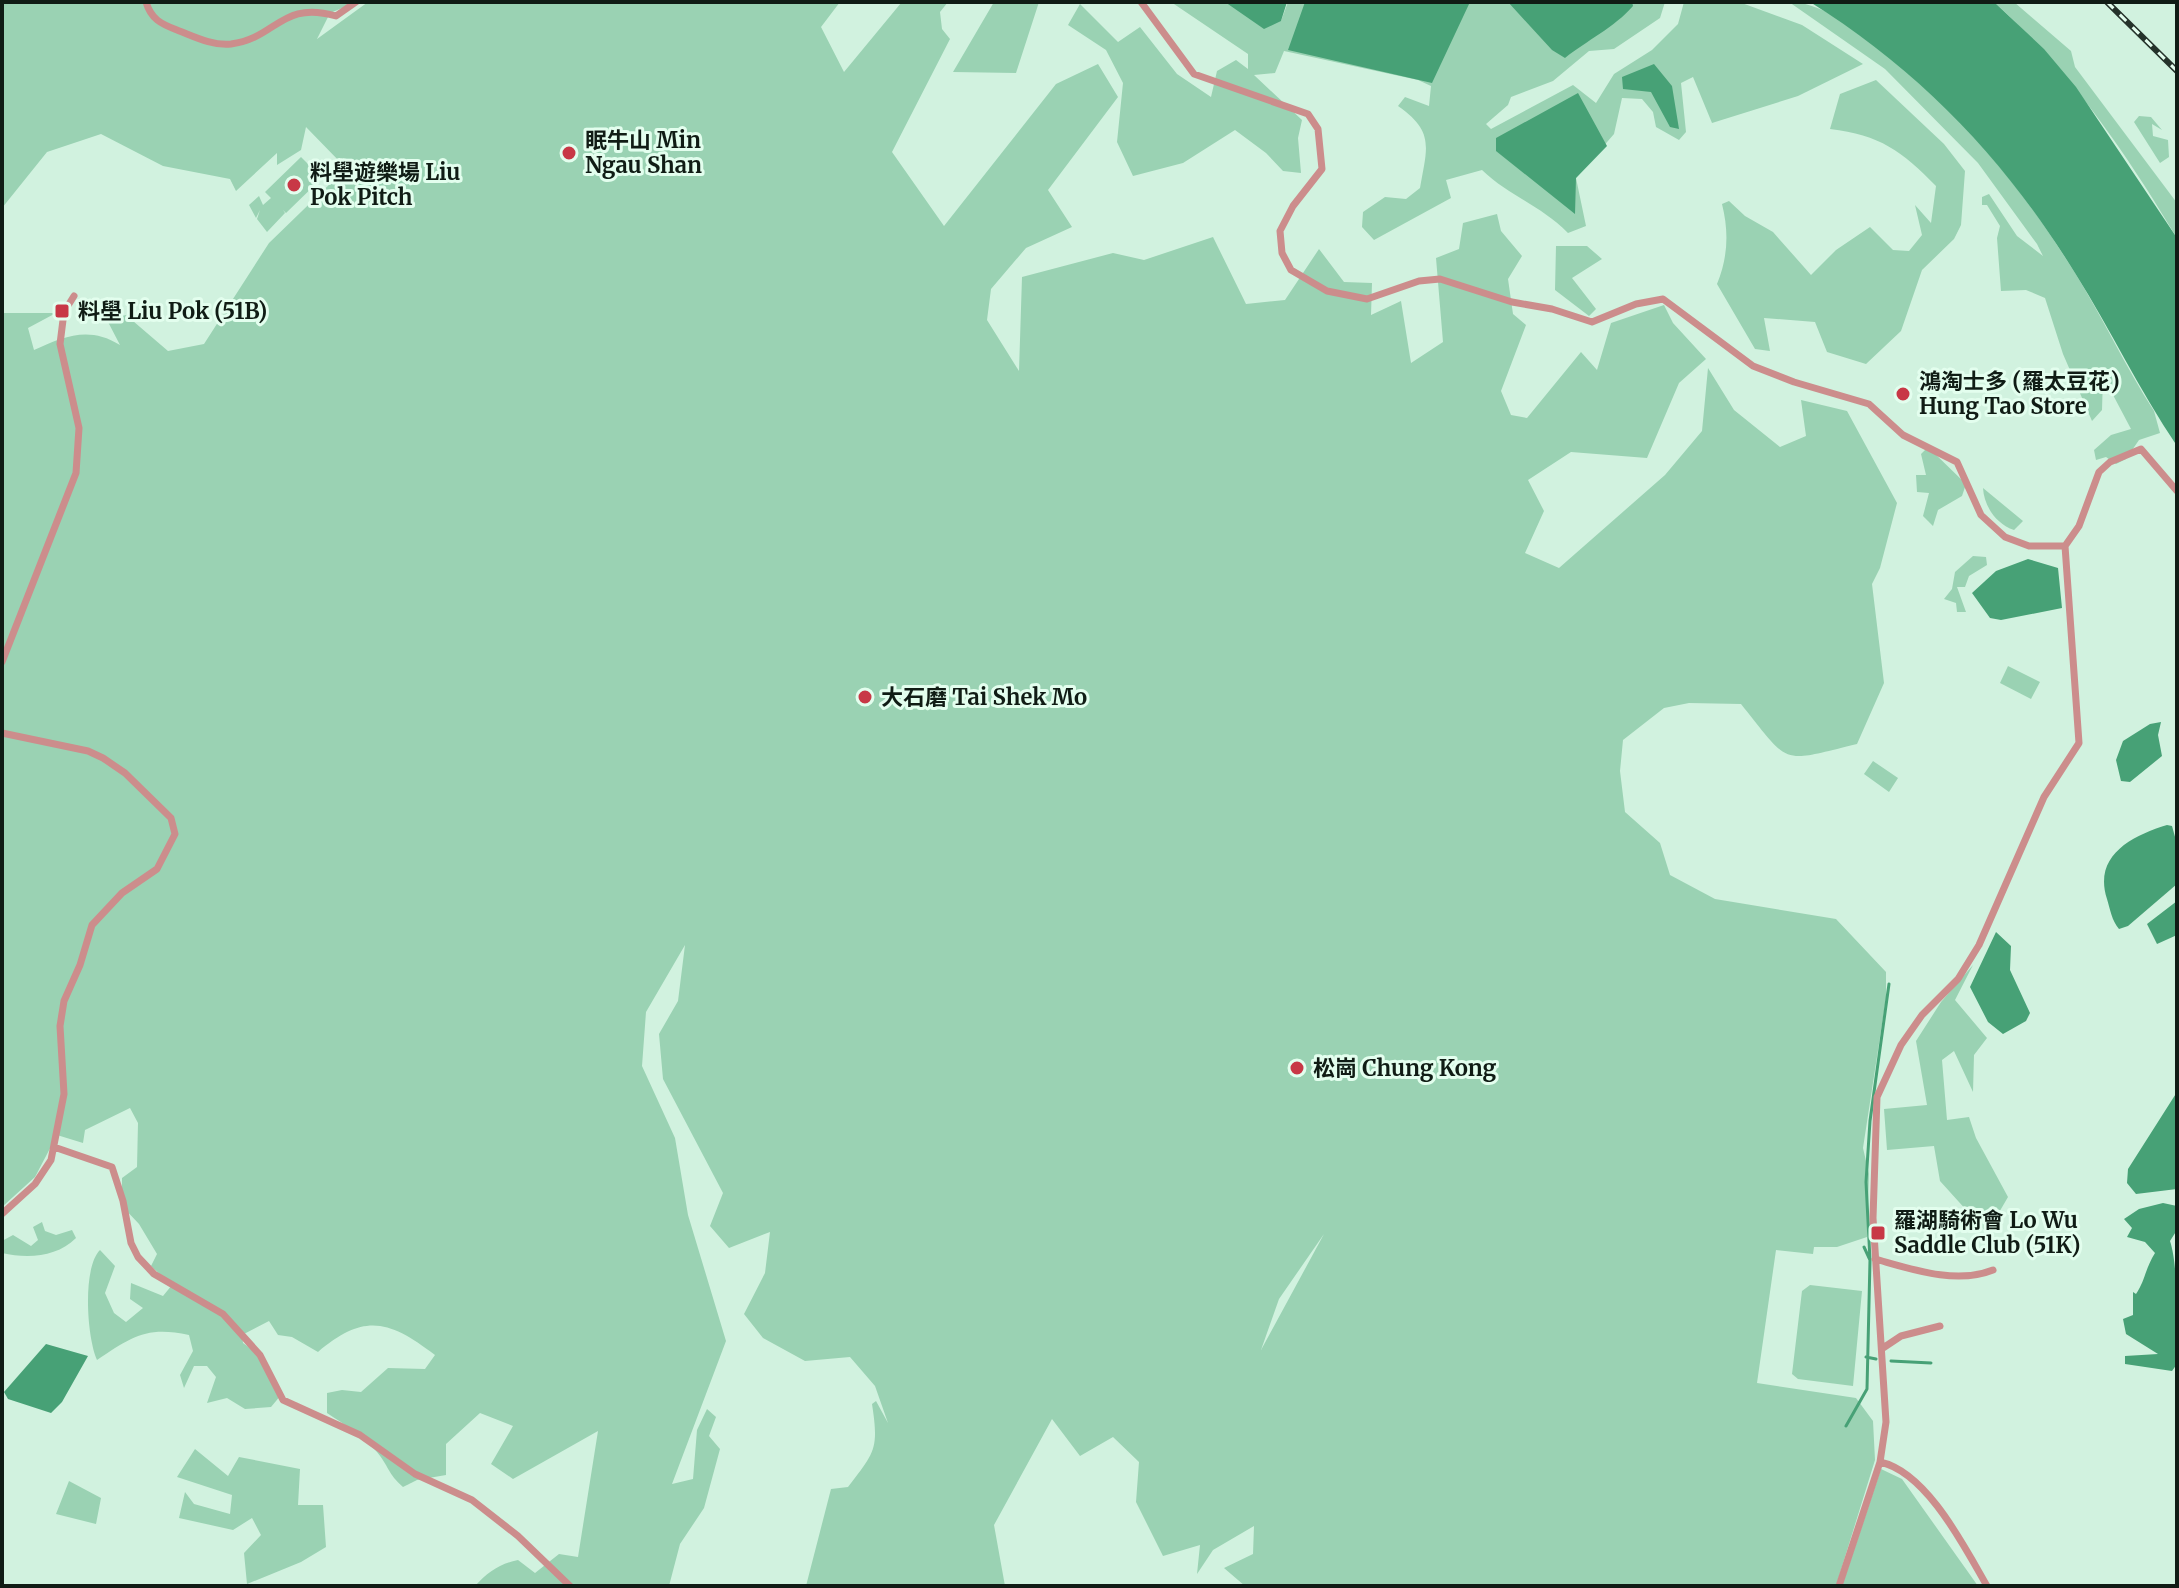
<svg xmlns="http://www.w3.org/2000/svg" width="2179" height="1588" font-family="Merriweather,'Noto Sans SC',serif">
  <rect width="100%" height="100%" fill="#d1f2df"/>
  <!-- green -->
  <path fill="#9ad2b3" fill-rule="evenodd" d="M2,2H357L330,13L317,39L368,2H840L821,27L844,72L901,3L948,2L940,12L942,29L950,39L892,152L944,226L1056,84L1098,64L1118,97L1048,190L1072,227L1026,248L991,289L987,320L1019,371L1022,277L1113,253L1144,260L1213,237L1246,304L1285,300L1319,249L1344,282L1372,283L1371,315L1401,301L1411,363L1443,342L1436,258L1459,249L1463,223L1497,214L1501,231L1522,256L1508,279L1513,314L1526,325L1501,391L1511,415L1527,418L1581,352L1597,370L1611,323L1664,305L1673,323L1706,359L1679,383L1647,458L1571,452L1528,480L1544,511L1525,553L1559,568L1665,475L1702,431L1708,368L1734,410L1780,447L1806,436L1801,400L1847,411L1897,503L1880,568L1872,584L1884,683L1857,744C1779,763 1791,766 1741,704L1689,703L1664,708L1623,740L1620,771L1625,812L1660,843L1670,875L1715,899L1836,919L1886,972V998L1863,1148L1869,1174L1867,1237L1837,1247H1814L1813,1254L1776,1250L1757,1383L1856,1398L1873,1421L1875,1460L1836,1586H1245L1224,1568L1253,1554L1254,1526L1213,1550L1197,1574L1200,1545L1163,1556L1136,1502L1139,1462L1113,1437L1080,1456L1052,1419L994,1525L1005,1586H806L831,1489L848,1487C875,1452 879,1449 872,1404L876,1401L888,1423L875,1386L850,1357L805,1361L763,1338L744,1314L765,1273L770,1232L729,1248L710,1226L723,1193L663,1079L659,1034L678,1001L685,945L646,1012L642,1066L675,1138L688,1215L726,1341L672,1484L693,1479L697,1430L707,1409L716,1417L709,1436L720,1449L704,1508L680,1544L669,1586H475C488,1572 499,1564 518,1560L535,1573L559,1554L578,1557L598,1431L513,1479L491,1464L513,1426L480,1413L446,1444V1475L417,1480L403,1487C388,1474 388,1465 377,1452C363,1435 345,1425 327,1413V1393L342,1390L361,1392L388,1368L425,1369L435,1355C390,1321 365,1312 318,1352L292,1337L278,1335L269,1321L242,1335L243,1343L260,1355L281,1395L271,1407L245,1409L227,1398L207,1403L216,1377L207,1366H194L184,1388L180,1375L193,1351L189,1335C146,1326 132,1337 97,1360C87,1338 82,1268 100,1250L115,1266L105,1293L114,1313L126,1322L143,1308L130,1299L131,1283L163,1296L172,1285L151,1266L157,1254L139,1224L122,1206V1178L137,1167L138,1123L130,1108L85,1130L83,1143L57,1135L35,1177L2,1207V313H56L28,328L34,350C65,336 89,326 120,345L107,320L126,315L168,351L204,344L269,243L334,180L341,163L306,127L301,150L277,165V153L236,191L230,179L163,166L101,134L47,152L2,208ZM1324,1234L1261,1350L1279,1299Z
    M994,2H1039L1016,73L953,72Z
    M1171,2H1225L1281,21L1288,2H1665L1660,18L1614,49L1589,51L1553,81L1511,97L1508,105L1486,124L1491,129L1573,85L1596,103L1614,74L1652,50L1678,24L1684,2H1739L1802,25L1863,64L1798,96L1712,123L1693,77L1681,83L1686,132L1679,140L1656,127L1653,112L1642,99L1622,98L1614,134L1576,178L1586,226L1568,233C1540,205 1509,196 1482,170L1446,180L1451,198L1374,240L1362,227L1363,212L1385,197L1406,199L1420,188C1427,147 1435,132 1398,106L1405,97L1429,106L1431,86L1418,80L1284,51L1275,73L1254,75L1302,120L1298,138L1301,173L1283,171L1266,153L1235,130L1183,163L1133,176L1117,142L1123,83L1106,50L1068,25L1080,4L1118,42L1140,27L1177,74L1211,97L1217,71L1236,60L1248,69V54Z
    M1789,2C1820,2 1849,25 1874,44C1957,107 2020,185 2075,273C2103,318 2125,366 2154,411L2160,433L2139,440L2126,459L2116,464L2106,457L2096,460L2094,450L2111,435L2131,429L2103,376L2102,410L2092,421L2063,354L2045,298L2026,290L2001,291L1997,238L2000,226L1987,205H1982V197L1989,194L2017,236L2043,256L2037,244L1978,163L1885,69Z
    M1994,2H2014L2071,51L2075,67L2177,203V238C2126,153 2069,69 1994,2Z
    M1876,80L1944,144L1965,171L1961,225L1954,239L1922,270L1901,331L1866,364L1827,352L1815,322L1764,318L1770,351L1755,349L1717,284C1728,257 1729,232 1722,204L1729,201L1745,216L1773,232L1811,275L1836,250L1870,227L1893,250L1909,251L1922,235L1915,205L1931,223L1936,186C1902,151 1880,135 1830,129L1840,94Z
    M2139,116L2151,117L2162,130L2152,124L2153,136L2168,140L2169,157L2160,163L2134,122Z
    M301,157L322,178L286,213L283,210L285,213L267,232L257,219L260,210L256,218L249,205L259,196L263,205L271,198L265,192Z
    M1556,246H1587L1602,259L1572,278L1596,309L1589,316L1555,290Z
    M1928,447L1966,484L1962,496L1938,510L1933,526L1923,516L1929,493L1917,492L1916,475H1926L1921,454Z
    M1983,488L2023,521L2014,530C1996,524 1984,506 1983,488Z
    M1973,556L1986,557L1987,565L1969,576L1965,587H1957L1966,612H1957L1956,603L1944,599L1952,589L1955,572Z
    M2008,666L2040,682L2031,699L2000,683Z
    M1873,761L1898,778L1889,792L1864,774Z
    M1973,965L1955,1000L1987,1038L1974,1055L1973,1092L1954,1051L1942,1060L1947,1120L1969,1117L1976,1138L2008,1197L1987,1233L1940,1181L1934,1146L1887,1150L1884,1109L1927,1105L1916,1041L1941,1002Z
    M42,1222L45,1231L56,1235L72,1230L76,1238C57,1257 28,1259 2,1253V1241L13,1235L31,1246L38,1240L33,1227Z
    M1810,1285L1862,1291L1853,1386L1798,1379L1792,1374L1802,1291Z
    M195,1449L228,1476L239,1457L300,1469L298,1505H323L326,1547L301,1562L247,1584L244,1553L261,1535L252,1518L233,1530L179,1518L185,1492L194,1504L230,1514L232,1495L177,1477Z
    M1881,1469L1902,1479L1978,1586H1842Z
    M69,1481L101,1498L96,1524L56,1514Z"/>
  <!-- water -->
  <path fill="#47a176" d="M1225,2H1287L1281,21L1264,29Z
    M1305,2H1470L1432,83L1288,50Z
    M1508,2H1632L1633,6C1615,27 1586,41 1565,58L1552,50Z
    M1810,2H1994L2044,49L2076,87L2177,238V446C2139,390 2111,330 2075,273C2006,161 1922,72 1810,2Z
    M1654,64L1672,86L1679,129L1670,127L1651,92L1623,89L1622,77Z
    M1578,93L1607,146L1576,178L1575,214L1496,151V138Z
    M2028,559L2058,568L2062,608L2001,620L1990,618L1972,593L1996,571Z
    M2161,722L2158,735L2162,756L2130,782L2121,781L2116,760L2123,741L2150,724Z
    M2167,825L2172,826L2177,844V884L2128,926L2119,929C2112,921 2110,909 2107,899C2093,856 2131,836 2167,825Z
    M2177,901V935L2157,944L2147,924Z
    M1996,932L2011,946L2010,970L2030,1013L2026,1021L2003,1034L1988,1022L1970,987Z
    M2177,1092V1189L2136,1194L2127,1183L2128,1169Z
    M2163,1203L2177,1206V1230L2170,1241C2179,1268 2177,1332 2177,1364L2172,1371L2125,1364V1356L2158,1354L2126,1334L2123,1319L2133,1315V1292L2136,1294C2145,1281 2145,1269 2155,1253L2145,1242L2127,1237L2132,1228L2124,1219L2139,1209Z
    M46,1344L88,1356L62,1402L51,1413L8,1399L4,1392Z"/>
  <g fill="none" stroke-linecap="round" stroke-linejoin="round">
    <!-- stream -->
    <path stroke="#47a176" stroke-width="3" d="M1870,1260L1866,1182L1870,1121L1889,984
      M1866,1357L1876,1359
      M1891,1361L1931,1363
      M1846,1426L1867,1389L1870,1260L1864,1247"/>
    <!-- street -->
    <path stroke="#cc8d8c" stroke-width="7" d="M146,2C151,19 161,24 177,30C193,36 212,46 231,44C277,38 281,0 336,16L356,2
      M1141,2L1194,74L1308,114L1318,129L1322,169L1293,206L1280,231L1282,253L1291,270L1327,291L1367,299L1419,281L1440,279L1512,302L1552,309L1592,322L1636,304L1663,299L1753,366L1794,382L1869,404L1903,435L1957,462L1981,515L2005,537L2029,546H2065
      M2065,546L2079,526L2099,472L2110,462L2141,449L2177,491
      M2,662L76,473L79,428L60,344L64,312L74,296
      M2,733L88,751L103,758L125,773L171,818L175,834L157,869L122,893L92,925L80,965L64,1001L60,1026L64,1094L51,1160L35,1184L2,1214
      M54,1147L112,1167L123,1201L131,1243L138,1257L154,1274L223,1314L260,1355L283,1400L360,1435L415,1474L472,1500L518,1536L570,1586
      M1875,1259C1911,1269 1956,1285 1993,1270
      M1883,1348L1901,1336L1940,1326
      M1880,1462C1927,1472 1965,1548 1987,1586
      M1839,1586L1880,1462L1886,1422L1873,1218L1877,1097L1901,1045L1922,1015L1958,979L1979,945L2044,797L2079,743L2065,546"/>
    <defs>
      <path id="rail" d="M2107,2L2177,71"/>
    </defs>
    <!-- rail casing -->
    <use href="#rail" stroke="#25332b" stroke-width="6"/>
    <!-- rail -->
    <use href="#rail" stroke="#e3feee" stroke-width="3" stroke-dasharray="9" stroke-linecap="butt"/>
  </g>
  <!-- markers -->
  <g fill="#c83846" stroke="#e3feee" stroke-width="3">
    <circle cx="569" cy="153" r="8"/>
    <circle cx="294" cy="185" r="8"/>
    <rect x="54" y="303" width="16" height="16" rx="4"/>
    <circle cx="1903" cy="394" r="8"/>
    <circle cx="865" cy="697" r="8"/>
    <circle cx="1297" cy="1068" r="8"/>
    <rect x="1870" y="1225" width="16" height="16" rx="4"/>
  </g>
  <g text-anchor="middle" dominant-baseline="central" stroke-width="6" stroke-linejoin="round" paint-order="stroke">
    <!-- poi labels -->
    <g font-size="22" font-weight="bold" fill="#101c15" stroke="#e3feee" text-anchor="start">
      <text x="585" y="140">眠牛山 Min<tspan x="585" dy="25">Ngau Shan</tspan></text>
      <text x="310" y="172">料壆遊樂場 Liu<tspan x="310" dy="25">Pok Pitch</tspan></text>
      <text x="78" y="311">料壆 Liu Pok (51B)</text>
      <text x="1919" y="381">鴻淘士多 (羅太豆花)<tspan x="1919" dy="25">Hung Tao Store</tspan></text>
      <text x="881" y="697">大石磨 Tai Shek Mo</text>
      <text x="1313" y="1068">松崗 Chung Kong</text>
      <text x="1894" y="1220">羅湖騎術會 Lo Wu<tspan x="1894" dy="25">Saddle Club (51K)</tspan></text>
    </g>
  </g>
  <!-- border -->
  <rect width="2179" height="1588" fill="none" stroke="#101c15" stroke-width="8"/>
</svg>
